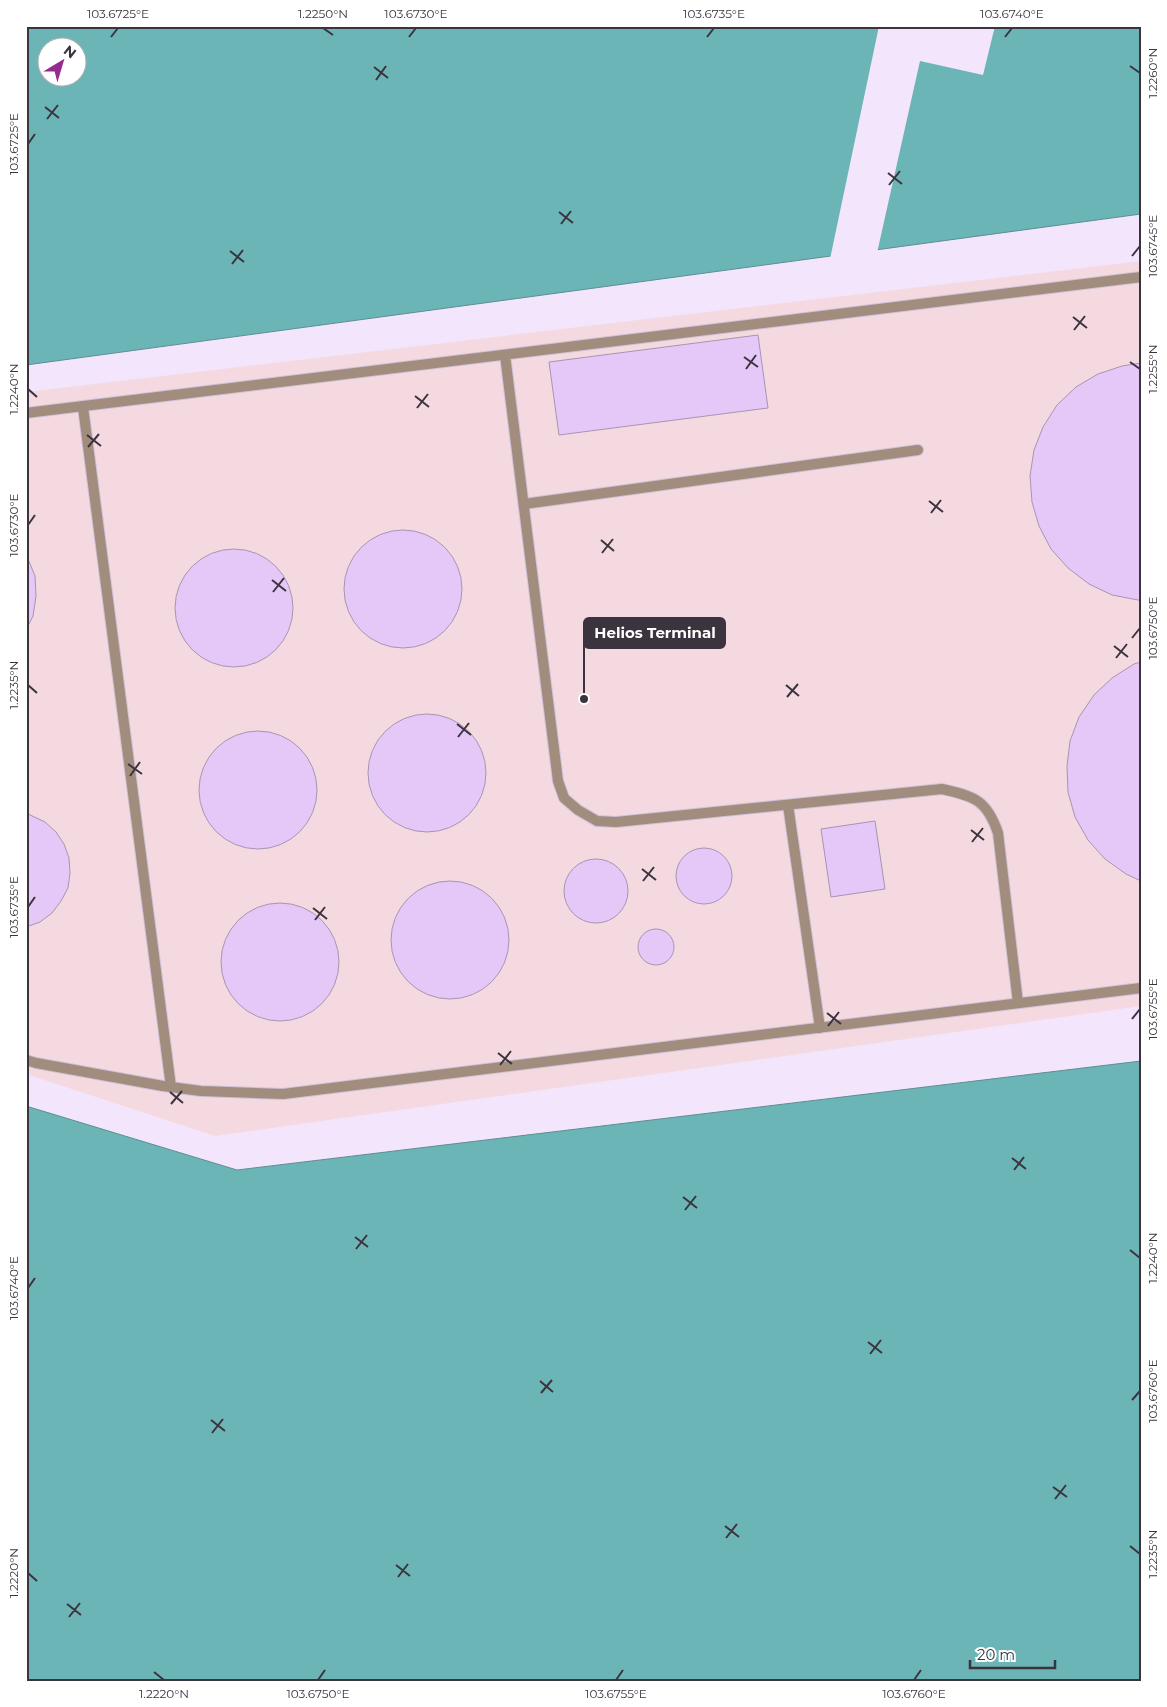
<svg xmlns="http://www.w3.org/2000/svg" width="1167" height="1707" font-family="Montserrat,sans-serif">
  <rect width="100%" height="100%" fill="#f3e5fc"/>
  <!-- industrial -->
  <path fill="#f4dae0" d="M1141,261V1006L215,1136L26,1074V392Z"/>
  <!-- water -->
  <path fill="#6bb5b7" stroke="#5d8e93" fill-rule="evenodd" d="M26,26H1141V214L26,365ZM48,48H78V78H48Z
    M1141,1061V1681H26V1106L237,1170Z"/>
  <!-- pier -->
  <path fill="#f3e5fc" d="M879,26H995L983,75L920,61L877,253L830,259Z"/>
  <!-- building -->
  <path fill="#e6c8f8" stroke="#a695b0" d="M758,335L768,408L559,435L549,362Z
    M1141,363V600H1138L1112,595L1089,584L1068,568L1051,549L1039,526L1032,502L1030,476L1034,450L1043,427L1057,405L1076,387L1098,374L1122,366Z
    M344 589a59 59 0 1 1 118 0a59 59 0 1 1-118 0Z
    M175 608a59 59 0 1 1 118 0a59 59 0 1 1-118 0Z
    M26,554L35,576L36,596L33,616L26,630Z
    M1141,662V881L1126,874L1105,859L1088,840L1075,817L1068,792L1067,766L1070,741L1079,717L1094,695L1112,678L1134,664Z
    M368 773a59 59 0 1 1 118 0a59 59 0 1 1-118 0Z
    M199 790a59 59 0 1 1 118 0a59 59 0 1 1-118 0Z
    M26,813L45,822L56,832L64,844L69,858L70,873L68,888L61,901L52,913L40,922L26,927Z
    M875,821L885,889L831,897L821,829Z
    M676 876a28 28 0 1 1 56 0a28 28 0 1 1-56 0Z
    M564 891a32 32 0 1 1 64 0a32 32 0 1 1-64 0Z
    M391 940a59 59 0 1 1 118 0a59 59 0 1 1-118 0Z
    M221 962a59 59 0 1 1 118 0a59 59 0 1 1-118 0Z
    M638 947a18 18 0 1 1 36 0a18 18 0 1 1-36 0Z"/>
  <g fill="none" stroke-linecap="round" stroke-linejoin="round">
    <defs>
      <path id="service" d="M505,355L558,781L564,798L578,810L597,821L616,822L942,789C974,796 987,800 998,833L1018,1003
        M83,407L171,1087
        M26,413L1141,277
        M524,504L918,450
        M788,805L820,1028
        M26,1060L36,1063L163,1086L201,1091L283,1094L1141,988"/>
    </defs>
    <!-- service casing -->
    <use href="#service" stroke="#cec2d6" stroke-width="12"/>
    <!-- service -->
    <use href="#service" stroke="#a18c7d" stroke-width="10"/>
  </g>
  <!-- ticks -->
  <path fill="none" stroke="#3b343f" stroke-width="2" d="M323,28L333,35M111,37L118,28M409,37L416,28M707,37L714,28M1005,37L1012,28M1130,66L1140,73M374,67L388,78M376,80L386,66M45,107L59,118M47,119L58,105M28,144L35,134M888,173L902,184M889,185L900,171M559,212L573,223M561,224L571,211M230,251L244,262M1132,256L1140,246M232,264L243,250M1073,317L1087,328M1074,330L1085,316M744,357L758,367M1130,362L1140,369M746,369L756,355M28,389L37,397M415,396L429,407M417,408L428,394M87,435L101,446M88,447L99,434M929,501L943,512M931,513L941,500M28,525L35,515M601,540L614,551M602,553L613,539M272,580L286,591M273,592L284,578M1132,638L1140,628M1114,646L1128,657M1116,658L1127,644M28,685L37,693M786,685L799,696M787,697L798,684M457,724L471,735M458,737L469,723M128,764L142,774M130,776L140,762M971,830L984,840M972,842L983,828M642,869L656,880M643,881L654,867M28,907L35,897M313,908L327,919M315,920L325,907M827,1013L841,1024M1132,1019L1140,1009M828,1026L839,1012M498,1053L512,1064M500,1065L511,1051M170,1092L183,1103M171,1104L182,1091M1012,1158L1026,1169M1014,1170L1024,1157M683,1197L697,1208M685,1210L696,1196M355,1237L368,1247M356,1249L367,1235M1130,1250L1140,1258M28,1288L35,1278M868,1342L882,1353M870,1354L881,1340M540,1381L553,1392M541,1393L552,1380M1132,1400L1140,1391M211,1420L225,1431M212,1433L223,1419M1053,1487L1067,1497M1055,1499L1066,1485M725,1526L739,1537M726,1538L737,1524M1130,1546L1140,1554M396,1565L410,1576M28,1573L37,1581M398,1577L408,1564M67,1604L81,1615M69,1617L80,1603M154,1672L164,1680M318,1680L325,1670M616,1680L623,1670M914,1680L921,1670"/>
  <!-- callouts -->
  <path fill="none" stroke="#3b343f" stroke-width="2" d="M584 699L584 633"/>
  <circle fill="#3b343f" stroke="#fff" stroke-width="2" cx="584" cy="699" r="5"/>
  <rect fill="#3b343f" stroke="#3b343f" stroke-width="2" x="584" y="618" width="141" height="30" rx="5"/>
  <g font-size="15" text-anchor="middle" font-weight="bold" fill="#fff">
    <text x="655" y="638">Helios Terminal</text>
  </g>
  <!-- border -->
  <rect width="1167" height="1707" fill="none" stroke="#ffffff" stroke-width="55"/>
  <!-- north arrow -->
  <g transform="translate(62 62) rotate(38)"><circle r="24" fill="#ffffff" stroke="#b1aeb2"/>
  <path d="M0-4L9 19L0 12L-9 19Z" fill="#952b8e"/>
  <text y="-8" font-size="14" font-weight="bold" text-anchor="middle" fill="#3b343f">N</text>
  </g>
  <!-- scale -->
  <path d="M970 1660v8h85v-8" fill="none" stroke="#3b343f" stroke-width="2.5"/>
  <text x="977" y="1660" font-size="15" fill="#3b343f" stroke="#ffffff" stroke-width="4" paint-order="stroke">20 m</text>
  <rect x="28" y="28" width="1112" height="1652" fill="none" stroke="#3b343f" stroke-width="2"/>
  <g font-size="12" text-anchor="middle" fill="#3b343f">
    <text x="118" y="18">103.6725°E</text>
    <text x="323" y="18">1.2250°N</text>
    <text x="416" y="18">103.6730°E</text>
    <text x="714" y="18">103.6735°E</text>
    <text x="1012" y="18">103.6740°E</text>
    <text transform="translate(1153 73) rotate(-90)" y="4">1.2260°N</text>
    <text transform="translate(14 144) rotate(-90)" y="4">103.6725°E</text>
    <text transform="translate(1153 246) rotate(-90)" y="4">103.6745°E</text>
    <text transform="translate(1153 369) rotate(-90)" y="4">1.2255°N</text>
    <text transform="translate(14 389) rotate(-90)" y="4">1.2240°N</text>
    <text transform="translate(14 525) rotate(-90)" y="4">103.6730°E</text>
    <text transform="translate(1153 628) rotate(-90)" y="4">103.6750°E</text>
    <text transform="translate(14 685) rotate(-90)" y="4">1.2235°N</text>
    <text transform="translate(14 907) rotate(-90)" y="4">103.6735°E</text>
    <text transform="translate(1153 1009) rotate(-90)" y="4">103.6755°E</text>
    <text transform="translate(1153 1258) rotate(-90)" y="4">1.2240°N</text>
    <text transform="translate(14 1288) rotate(-90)" y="4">103.6740°E</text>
    <text transform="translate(1153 1391) rotate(-90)" y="4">103.6760°E</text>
    <text transform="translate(1153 1554) rotate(-90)" y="4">1.2235°N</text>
    <text transform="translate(14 1573) rotate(-90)" y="4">1.2220°N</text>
    <text x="164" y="1698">1.2220°N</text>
    <text x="318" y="1698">103.6750°E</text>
    <text x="616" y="1698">103.6755°E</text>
    <text x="914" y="1698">103.6760°E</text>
  </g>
</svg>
